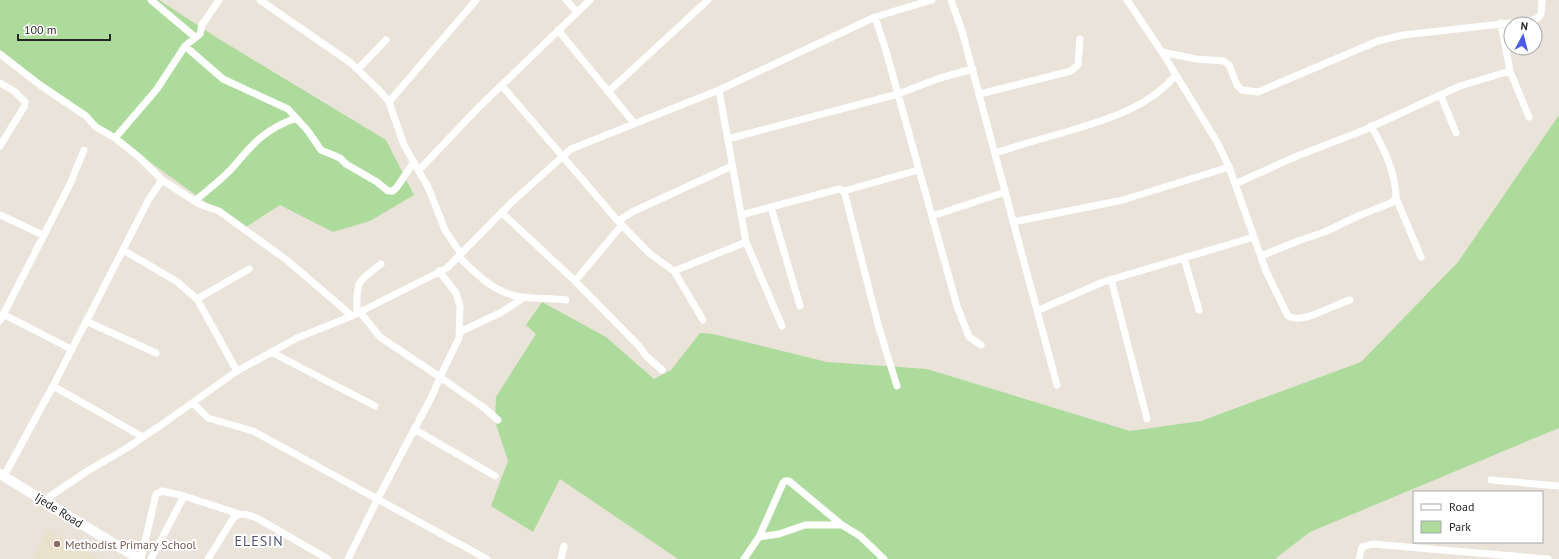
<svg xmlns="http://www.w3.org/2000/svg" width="1559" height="559" font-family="'PT Sans',sans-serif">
  <rect width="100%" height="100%" fill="#e9e3da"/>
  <!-- education -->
  <path fill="#e9e1cb" d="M48,529L99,559H32Z"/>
  <!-- green -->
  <path fill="#addb9b" d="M0,0H159L219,39L386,140L414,195L370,221L333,232L280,205L243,229L0,54Z
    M1559,115V428L1310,532L1275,559H678L560,479L533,532L491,506L508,461L495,421L496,397L536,334L526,325L542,302L606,337L654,379L671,370L700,333L713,334L827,362L927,369L1130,431L1201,421L1361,362L1458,262Z"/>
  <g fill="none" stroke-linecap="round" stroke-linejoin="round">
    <!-- street -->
    <path stroke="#fff" stroke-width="7" d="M151,0L195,37
      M260,0L351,63L381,92L389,102L404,145L428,187L445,230L461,254
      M566,0L577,12
      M951,0L962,31L1057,385
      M1127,0L1162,52L1217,142L1229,167L1266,271L1288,316C1304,325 1333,304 1350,300
      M875,17L886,51L957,306L969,337L981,345
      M558,30L634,123
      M185,46L223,79L288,109L308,131L321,150L340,158L346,164L377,182L388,191H393L397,187L414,162
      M1162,52L1196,59L1224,61L1229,65L1237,85L1242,90L1258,92L1378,41L1403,35L1529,21L1538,18L1541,14L1542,0
      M0,54L40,85L86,116L96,127L115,138L140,158L162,180L199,204L219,211L288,261L352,316
      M358,69L386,40
      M1510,71L1529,117
      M0,83L14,91L25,102L24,107L0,146
      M502,86L618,221L650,254L674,271L703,320
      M719,90L746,242L782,326
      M608,92L708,0
      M980,94L1071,71L1078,65L1080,39
      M1441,96L1456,133
      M389,102L476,0
      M115,138L157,89L185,46L200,34L202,25L219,0
      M728,139L898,94L940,78L973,69
      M995,153C1020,145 1044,138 1069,131C1108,119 1148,108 1176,75
      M419,170L478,108L590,0
      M1235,184L1297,156L1362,131L1460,86L1510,71L1501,23
      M844,191L918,170
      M1396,198L1421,257
      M195,201C207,190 223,179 234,166C254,142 266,129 296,118
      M771,207L800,306
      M502,213L575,281L639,346L646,356L662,370
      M0,215L43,235
      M741,215L839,189L844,191L879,328L897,386
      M932,216L1005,192
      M618,221L632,212L732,166
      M1013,222L1123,200L1229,167
      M123,250L176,281L197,299L237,371
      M1261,256L1298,241L1327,231L1358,216L1391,203L1396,198C1396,174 1383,146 1371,126
      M459,257C477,275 496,294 522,297C537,299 551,298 566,300
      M1184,258L1199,310
      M439,271L456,293L460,306L459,338L440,377L483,407L498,420
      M674,271L746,242
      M1111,279L1147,419
      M575,281L622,225
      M197,299L249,269
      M1039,310L1103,282L1254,237
      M357,313C357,279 355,285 381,264
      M3,314L71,349
      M0,321L70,184L84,150
      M86,321L156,353
      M460,332L502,312L523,298
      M271,352L375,406
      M53,386L143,437
      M193,403L208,418L253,431L487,559
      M414,429L495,476
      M4,476L53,386L149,199L162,180
      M1491,480L1559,486
      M43,501L89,470L127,448L164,423L237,371L297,338L352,316L447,268L512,202L571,149L719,90L875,17L932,0
      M759,537L779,534L805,525H842
      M141,559L156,494L162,491L184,496
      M151,559L184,496L239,514
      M208,559L234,517C242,512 249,515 257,518L328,559
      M348,559L378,498L432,396L440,377L380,337L360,312
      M561,559L564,546
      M744,559L759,537L783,483L785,481H789L842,525L860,536L884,559
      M1359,559L1362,547L1372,544L1548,559"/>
    <!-- secondary -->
    <path stroke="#fff" stroke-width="10" d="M0,474L139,559"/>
  </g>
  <!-- markers -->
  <circle fill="#8d6e63" stroke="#fff" stroke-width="1.5" cx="57" cy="544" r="4"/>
  <g text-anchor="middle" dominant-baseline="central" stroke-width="4" stroke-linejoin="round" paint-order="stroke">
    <!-- street labels -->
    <g font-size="12" fill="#272727" stroke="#fff">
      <text transform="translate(59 510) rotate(32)">Ijede Road</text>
    </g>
    <!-- education labels -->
    <g font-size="12" fill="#785e54" stroke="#fff" text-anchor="start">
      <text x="65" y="544">Methodist Primary School</text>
    </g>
    <!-- quarter labels -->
    <g font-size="14" letter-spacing="1" fill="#4c5173" stroke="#fff">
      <text x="259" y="541">ELESIN</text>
    </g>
  </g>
  <!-- legend -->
  <rect x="1413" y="491" width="130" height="52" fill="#ffffff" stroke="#a9a9a9"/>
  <rect x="1421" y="504" width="20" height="6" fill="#ffffff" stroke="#a9a9a9"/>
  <text x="1449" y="511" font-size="12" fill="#272727">Road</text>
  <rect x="1421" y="521" width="20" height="12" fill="#addb9b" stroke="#a9a9a9"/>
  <text x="1449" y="531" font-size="12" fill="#272727">Park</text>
  <!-- north arrow -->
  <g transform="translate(1523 36) rotate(7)"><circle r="19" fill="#ffffff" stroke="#a9a9a9"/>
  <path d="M0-3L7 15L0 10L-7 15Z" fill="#485ce8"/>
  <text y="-6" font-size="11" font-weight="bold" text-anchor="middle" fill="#272727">N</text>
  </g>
  <!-- scale -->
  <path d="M18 34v6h92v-6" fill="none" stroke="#272727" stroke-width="2"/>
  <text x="24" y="34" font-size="12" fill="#272727" stroke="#ffffff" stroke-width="3" paint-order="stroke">100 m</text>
</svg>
